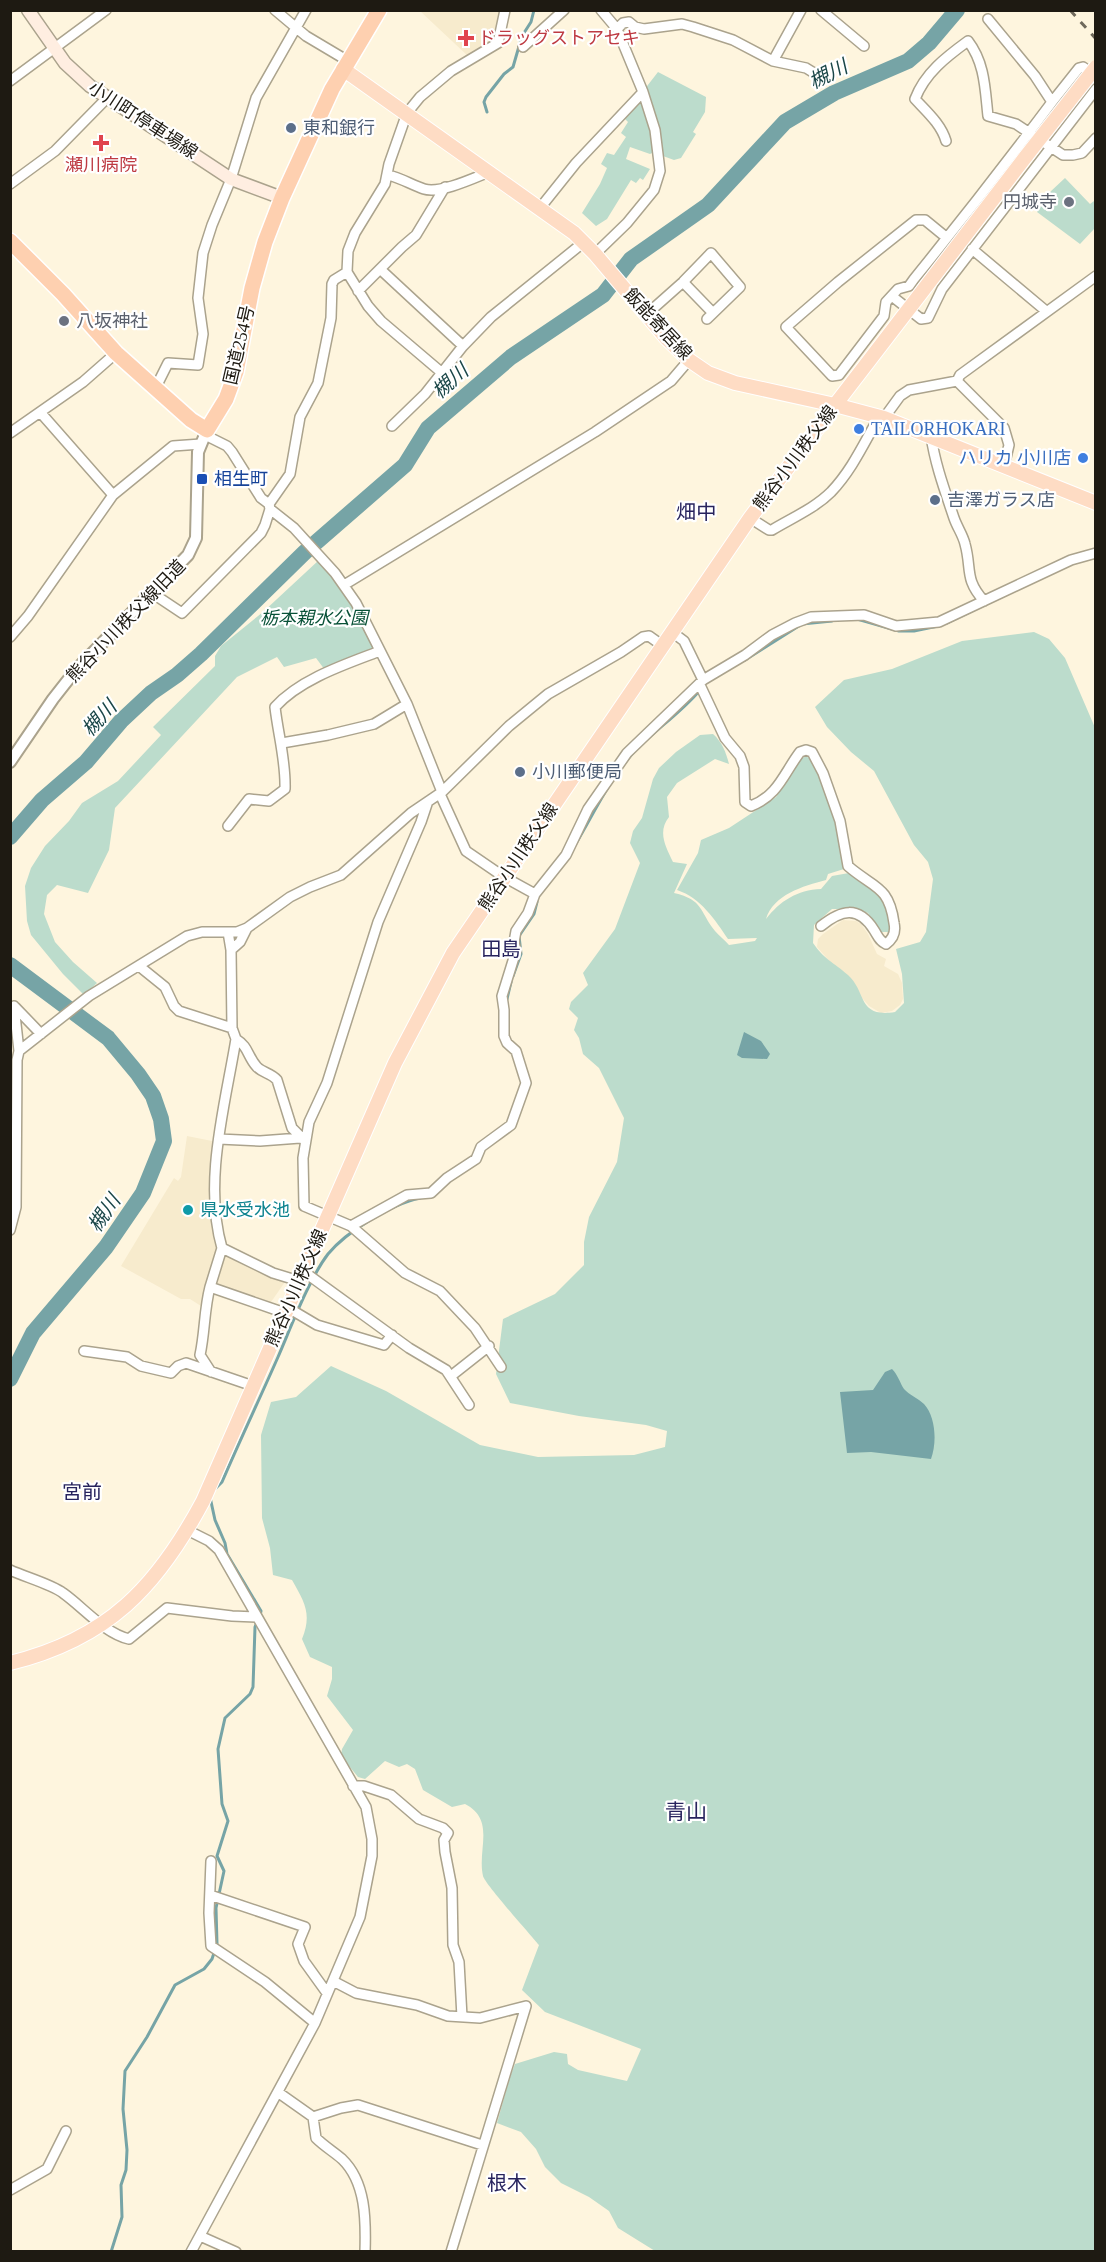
<svg xmlns="http://www.w3.org/2000/svg" width="1106" height="2262" font-family="'Times New Roman','Noto Sans JP',serif">
  <rect width="100%" height="100%" fill="#fef5de"/>
  <!-- built -->
  <path fill="#f7ebcd" d="M420,11H501L498,19V35L494,41L469,57Z
    M843,920L856,921L861,924L868,934L877,954L886,959L884,966L898,974L902,983L903,999L900,1005L892,1011L881,1013L869,1006L817,947L818,939L823,934Z
    M187,1136L217,1142L211,1196L212,1222L218,1248L206,1283L208,1286L204,1305L201,1306L190,1299H181L121,1266L174,1178L178,1181L181,1177Z
    M223,1255L238,1259L284,1279L285,1282L271,1302L265,1303L216,1285Z"/>
  <!-- green -->
  <path fill="#bcdccc" d="M658,72L706,97L705,112L693,132L696,134L681,158L674,160L663,156L644,90Z
    M641,102L645,105L656,151L650,154L630,147L626,159L650,169L643,180L640,178L636,183L631,180L607,219L596,226L582,213L600,184L607,168L601,164L607,153L614,155L626,137L621,133L628,122L624,118Z
    M1065,178L1090,204L1094,201L1095,203V228L1080,244L1037,212L1050,192Z
    M319,560L350,598L373,648L371,652L325,670L316,658L284,667L277,657L237,677L115,808L109,850L88,893L57,885L47,895L44,914L55,942L73,962L97,983L84,995L63,974L31,935L27,921L25,886L31,868L45,846L69,821L82,803L118,781L161,735L153,727L215,666V656L221,646L263,612Z
    M1034,632L1049,639L1065,658L1096,730L1095,2251H655L618,2228L609,2211L589,2197L561,2183L545,2167L536,2149L521,2132L497,2123L510,2077L515,2064L554,2052L567,2054L568,2064L578,2070L627,2081L641,2049L545,2012L522,1990L539,1945C530,1934 485,1884 483,1876C477,1849 496,1820 465,1804L452,1807L423,1790L415,1769L407,1764L399,1767L385,1761L365,1779L358,1777L341,1756L342,1749L353,1730L327,1696L332,1679V1667L310,1657L302,1639C312,1614 305,1603 292,1580L273,1575L270,1548L262,1518L261,1435L271,1402L296,1397L331,1366L386,1391L480,1445L538,1457L634,1455L665,1447L667,1431L646,1425L579,1416L510,1403L496,1374L503,1319L555,1294L584,1265V1242L589,1217L617,1162L624,1118L599,1068L583,1054L579,1038L574,1030L578,1018L569,1009L571,1002L588,985L583,973L615,929L640,863L630,843L633,831L642,818L653,779L659,768L676,752L700,735L713,734C722,742 726,752 729,764L715,759L677,783L667,797L669,817C657,832 666,847 673,862L687,864L674,893C704,900 699,911 715,931C719,936 725,940 729,945L755,941L757,938L728,939C715,920 701,898 677,890L698,853L701,840L729,828L776,797L801,759L806,756L813,761L836,824L844,869L828,874L826,880C803,886 773,895 766,919C780,901 797,890 821,889L832,876L849,873L861,879L881,894L889,906L891,923L888,932H879L868,913L858,909H832L814,925L813,943C824,959 833,962 848,975C867,992 857,1018 895,1012L904,1003L902,974L896,949L920,942L926,932L933,879L928,862L914,845L874,771L851,752L827,727L815,707L844,680L892,669L962,641Z"/>
  <!-- water -->
  <path fill="#76a4a6" d="M744,1032L761,1041L770,1054L767,1059L742,1058L737,1055Z
    M892,1369C898,1375 900,1383 904,1389C909,1395 918,1398 924,1404C936,1417 937,1443 931,1459L871,1452L847,1453L840,1392L873,1390L885,1372Z"/>
  <g fill="none" stroke-linecap="round" stroke-linejoin="round">
    <!-- stream -->
    <path stroke="#76a4a6" stroke-width="3" d="M487,112L484,102L486,97L504,74L513,67L522,36L531,22L534,10
      M857,619L899,631H914L938,626
      M947,623L1014,591
      M745,660L802,624L832,621
      M575,845C593,815 609,780 632,754C653,731 680,714 700,690
      M513,976L521,954L519,936L534,914L537,902
      M507,999L511,982
      M215,1489L222,1482C240,1440 260,1398 278,1357C291,1327 309,1279 328,1254C347,1231 392,1204 420,1198
      M210,1497L215,1520L225,1543L227,1554L261,1611L260,1616
      M111,2252L122,2217L121,2185L126,2170L127,2150L123,2109L125,2071L147,2037L175,1985L204,1969L212,1959L217,1944L216,1908L224,1871L217,1856L228,1821L222,1804L218,1749L225,1718L250,1694L253,1687L255,1627L257,1622"/>
    <!-- river -->
    <path stroke="#76a4a6" stroke-width="16" d="M10,837L42,800L86,762L121,721L151,693L177,675L201,654L305,552L405,465L428,428L511,357L603,295L631,259L708,205L785,122L834,93L908,61L929,43L957,10
      M10,965L108,1038L138,1074L153,1096L161,1119L164,1141L143,1193L106,1247L33,1333L10,1379"/>
    <defs>
      <path id="minor" d="M275,10L306,36L348,61
        M821,10L864,46
        M617,29L623,23L629,22L635,27L644,29L682,24L693,27L733,40L773,61L806,68L819,76
        M523,47L564,10
        M773,61L801,10
        M10,81L106,10
        M1052,102L1079,68L1083,67L1094,75
        M946,141C941,124 927,112 915,99C925,73 946,57 968,41C985,63 985,89 988,116L1016,124L1063,155H1073L1082,153L1096,138
        M388,175C401,178 412,185 424,189C440,194 474,178 489,172
        M10,184L55,151L108,97
        M540,208L576,163L643,92
        M947,238L925,220H916L838,282L786,327L832,376L839,375L884,316L886,302L898,289L909,286L914,279C961,221 1007,162 1052,102L1035,76L988,19
        M972,249L1046,311
        M595,254L627,223L654,190L660,171L655,130L643,92L617,29L601,10
        M380,269L463,346
        M683,282L713,313
        M358,291L402,247L416,235L445,187
        M893,297L921,319L928,318L942,289L1096,89
        M647,314L683,282L711,253L740,287L707,319
        M441,372L381,321L368,306L347,272L348,251L355,233L385,184L389,164L407,113L420,97L451,71L498,43L505,10
        M156,387L168,363L198,365L203,334L198,298L203,253L212,225L231,179L256,98L306,10
        M40,412L113,495
        M884,418L900,396L909,390L957,381
        M392,426L425,394L463,346L491,317L584,242
        M10,433L83,382L116,353
        M205,435L227,446L232,452L261,498L269,504L270,509L294,528L335,573L356,603L407,704L442,792L509,726L548,694L621,652L643,637L649,636L663,646
        M931,436C935,464 945,491 954,518C957,527 963,535 965,544C972,569 964,579 984,601
        M1004,466L1009,445L1004,428L957,381L960,375L1096,276
        M269,504L290,474L300,417L318,383L331,318L332,284L334,280L347,272
        M750,518L769,530H772C792,518 815,508 831,492C852,470 864,443 879,417
        M344,585L595,432L671,381L689,360
        M152,593L182,613L261,533L265,525L270,509
        M672,632L684,641L703,680
        M10,637L28,616L113,495L173,446L201,444
        M700,685L725,738L740,756L744,767L745,802L751,806C778,796 784,773 800,752L806,750L812,752L823,773L840,821L848,866C873,888 889,885 894,923C896,932 893,939 886,944C879,941 878,936 874,930C858,905 841,910 821,926
        M282,743L328,735L374,724L407,704
        M440,794L466,851L504,877L535,894
        M427,804L421,822L378,922L327,1083L309,1122L303,1158L304,1206L351,1226L405,1273L440,1291L475,1328L501,1367
        M228,826L249,799L269,801L285,789C286,761 278,734 275,707C300,679 346,664 380,651
        M228,932L231,950L232,1028
        M231,950L240,942L247,928
        M139,966L165,987L174,1006L179,1011L232,1028L236,1039C249,1047 247,1056 257,1067C263,1073 271,1073 277,1080L292,1128L305,1141
        M15,1007L41,1034
        M236,1039C225,1106 203,1182 222,1248L273,1273L299,1281
        M19,1051L89,996L187,936L202,932H237L247,928L290,897L310,887L341,875L411,813L442,792
        M219,1139L260,1141L300,1138
        M351,1226L407,1195L431,1193L447,1178L476,1159L481,1147L511,1125L526,1083L516,1051L507,1043L504,1036V1010L502,996L516,951L514,942L516,931L528,913L535,894L566,855L588,809L627,753L703,680L745,655L772,635L795,623L811,617L864,615L896,626L939,622L1071,560L1096,553
        M10,1230L16,1207L17,1060L19,1051L14,1006
        M222,1248L210,1287L285,1313
        M303,1271L409,1348L446,1370L469,1405
        M210,1287C204,1310 205,1332 200,1355L211,1372
        M290,1309L317,1325L384,1345L392,1335
        M84,1351L127,1357L141,1366L171,1373L178,1366L186,1363L253,1386
        M451,1376L489,1346
        M187,1530L209,1541L219,1550L366,1807L372,1839V1856L360,1917L315,2023L191,2252
        M10,1570C25,1577 51,1584 63,1593C83,1607 104,1633 129,1639L167,1608L232,1616L256,1617
        M353,1786H364L391,1795L419,1819L443,1828L448,1833L444,1840L445,1852L452,1888L453,1945L459,1962L462,2017
        M211,1861L209,1913L211,1946L265,1982L315,2023
        M210,1895L305,1927L298,1944L304,1961L327,1993
        M333,1981L356,1993L417,2005L448,2016L480,2018L526,2006L451,2252
        M279,2093L313,2117L341,2108L358,2105L482,2145
        M313,2117L316,2138C324,2146 334,2152 342,2159C366,2182 366,2220 365,2252
        M10,2190L47,2169L66,2131
        M200,2236L236,2252"/>
      <path id="tertiary" d="M10,762L53,699L75,671L188,555L196,538L198,452L207,430"/>
      <path id="secondary" d="M28,10L65,63L90,86L231,179L282,198"/>
      <path id="primary" d="M343,69L574,233L595,254L667,339L689,360L708,373L735,383L835,405L884,418L1096,503
        M10,1663C108,1639 157,1587 203,1501L395,1063L453,953L750,518L835,405L1027,155"/>
      <path id="trunk" d="M10,241L63,294L116,353L191,420L207,430L226,399L236,372L252,288L265,242L282,198L332,89L379,10"/>
    </defs>
    <!-- minor casing -->
    <use href="#minor" stroke="#aba38d" stroke-width="12"/>
    <!-- tertiary casing -->
    <use href="#tertiary" stroke="#aba38d" stroke-width="14"/>
    <!-- secondary casing -->
    <use href="#secondary" stroke="#aba38d" stroke-width="15"/>
    <!-- primary casing -->
    <use href="#primary" stroke="#fff" stroke-width="16"/>
    <!-- trunk casing -->
    <use href="#trunk" stroke="#fff" stroke-width="18"/>
    <!-- minor -->
    <use href="#minor" stroke="#fff" stroke-width="9"/>
    <!-- tertiary -->
    <use href="#tertiary" stroke="#fff" stroke-width="10"/>
    <!-- secondary -->
    <use href="#secondary" stroke="#ffeee1" stroke-width="12"/>
    <!-- primary -->
    <use href="#primary" stroke="#fedcc4" stroke-width="14"/>
    <!-- trunk -->
    <use href="#trunk" stroke="#fed0b0" stroke-width="15"/>
    <!-- rail -->
    <path stroke="#6f695b" stroke-width="3" stroke-dasharray="8 8" stroke-linecap="butt" d="M1070,10L1096,39"/>
    <defs>
      <path id="primary-bridge" d="M1027,155L1096,67"/>
    </defs>
    <!-- primary-bridge casing -->
    <use href="#primary-bridge" stroke="#fff" stroke-width="16" stroke-linecap="butt"/>
    <!-- primary-bridge -->
    <use href="#primary-bridge" stroke="#fedcc4" stroke-width="14"/>
  </g>
  <!-- markers -->
  <g fill="#e0444e" stroke="#fff" stroke-width="2">
    <path d="M463 29h6v6h6v6h-6v6h-6v-6h-6v-6h6z"/>
    <path d="M98 134h6v6h6v6h-6v6h-6v-6h-6v-6h6z"/>
  </g>
  <g fill="#5c6f8a" stroke="#fff" stroke-width="2">
    <circle cx="291" cy="128" r="6"/>
    <circle cx="935" cy="500" r="6"/>
    <circle cx="520" cy="772" r="6"/>
  </g>
  <g fill="#6b7280" stroke="#fff" stroke-width="2">
    <circle cx="1069" cy="202" r="6"/>
    <circle cx="64" cy="321" r="6"/>
  </g>
  <g fill="#3f7fe0" stroke="#fff" stroke-width="2">
    <circle cx="859" cy="429" r="6"/>
    <circle cx="1083" cy="458" r="6"/>
  </g>
  <rect fill="#1a4fb4" stroke="#fff" stroke-width="2" x="196" y="473" width="12" height="12" rx="3"/>
  <circle fill="#0f9aa8" stroke="#fff" stroke-width="2" cx="188" cy="1210" r="6"/>
  <g text-anchor="middle" dominant-baseline="central" stroke-width="4.5" stroke-linejoin="round" paint-order="stroke">
    <!-- health labels -->
    <g font-size="18" fill="#be3a42" stroke="#fff" text-anchor="start">
      <text x="478" y="38">ドラッグストアセキ</text>
      <text x="101" y="165" text-anchor="middle">瀬川病院</text>
    </g>
    <!-- street labels -->
    <g font-size="18" fill="#1e1a12" stroke="#fff">
      <text transform="translate(143 120) rotate(33)">小川町停車場線</text>
      <text transform="translate(658 324) rotate(47)">飯能寄居線</text>
      <text transform="translate(239 345) rotate(-77)">国道254号</text>
      <text transform="translate(795 458) rotate(-53)">熊谷小川秩父線</text>
      <text transform="translate(126 621) rotate(-46)">熊谷小川秩父線旧道</text>
      <text transform="translate(518 857) rotate(-56)">熊谷小川秩父線</text>
      <text transform="translate(296 1288) rotate(-66)">熊谷小川秩父線</text>
    </g>
    <!-- service labels -->
    <g font-size="18" fill="#4e5e75" stroke="#fff" text-anchor="start">
      <text x="303" y="128">東和銀行</text>
      <text x="947" y="500">吉澤ガラス店</text>
      <text x="532" y="772">小川郵便局</text>
    </g>
    <!-- worship labels -->
    <g font-size="18" fill="#5b616d" stroke="#fff" text-anchor="end">
      <text x="1057" y="202">円城寺</text>
      <text x="76" y="321" text-anchor="start">八坂神社</text>
    </g>
    <!-- shop labels -->
    <g font-size="18" fill="#366cbe" stroke="#fff" text-anchor="start">
      <text x="871" y="429">TAILORHOKARI</text>
      <text x="1071" y="458" text-anchor="end">ハリカ 小川店</text>
    </g>
    <!-- transit labels -->
    <g font-size="18" fill="#164399" stroke="#fff" text-anchor="start">
      <text x="214" y="479">相生町</text>
    </g>
    <!-- park labels -->
    <g font-size="18" font-style="italic" fill="#085137" stroke="#fff">
      <text x="314" y="618">栃本親水公園</text>
    </g>
    <!-- culture labels -->
    <g font-size="18" fill="#0d838f" stroke="#fff" text-anchor="start">
      <text x="200" y="1210">県水受水池</text>
    </g>
    <!-- water labels -->
    <g font-size="20" font-style="italic" fill="#1a4648" stroke="#fff">
      <text transform="translate(828 74) rotate(-27)">槻川</text>
      <text transform="translate(450 381) rotate(-41)">槻川</text>
      <text transform="translate(99 718) rotate(-47)">槻川</text>
      <text transform="translate(104 1213) rotate(-56)">槻川</text>
    </g>
    <!-- neighbourhood labels -->
    <g font-size="20" fill="#27235d" stroke="#fff">
      <text x="696" y="512">畑中</text>
      <text x="501" y="949">田島</text>
      <text x="82" y="1492">宮前</text>
      <text x="507" y="2183">根木</text>
    </g>
    <!-- quarter labels -->
    <g font-size="21" fill="#27235d" stroke="#fff">
      <text x="686" y="1812">青山</text>
    </g>
  </g>
  <!-- border -->
  <rect width="1106" height="2262" fill="none" stroke="#1e1a12" stroke-width="24"/>
</svg>
